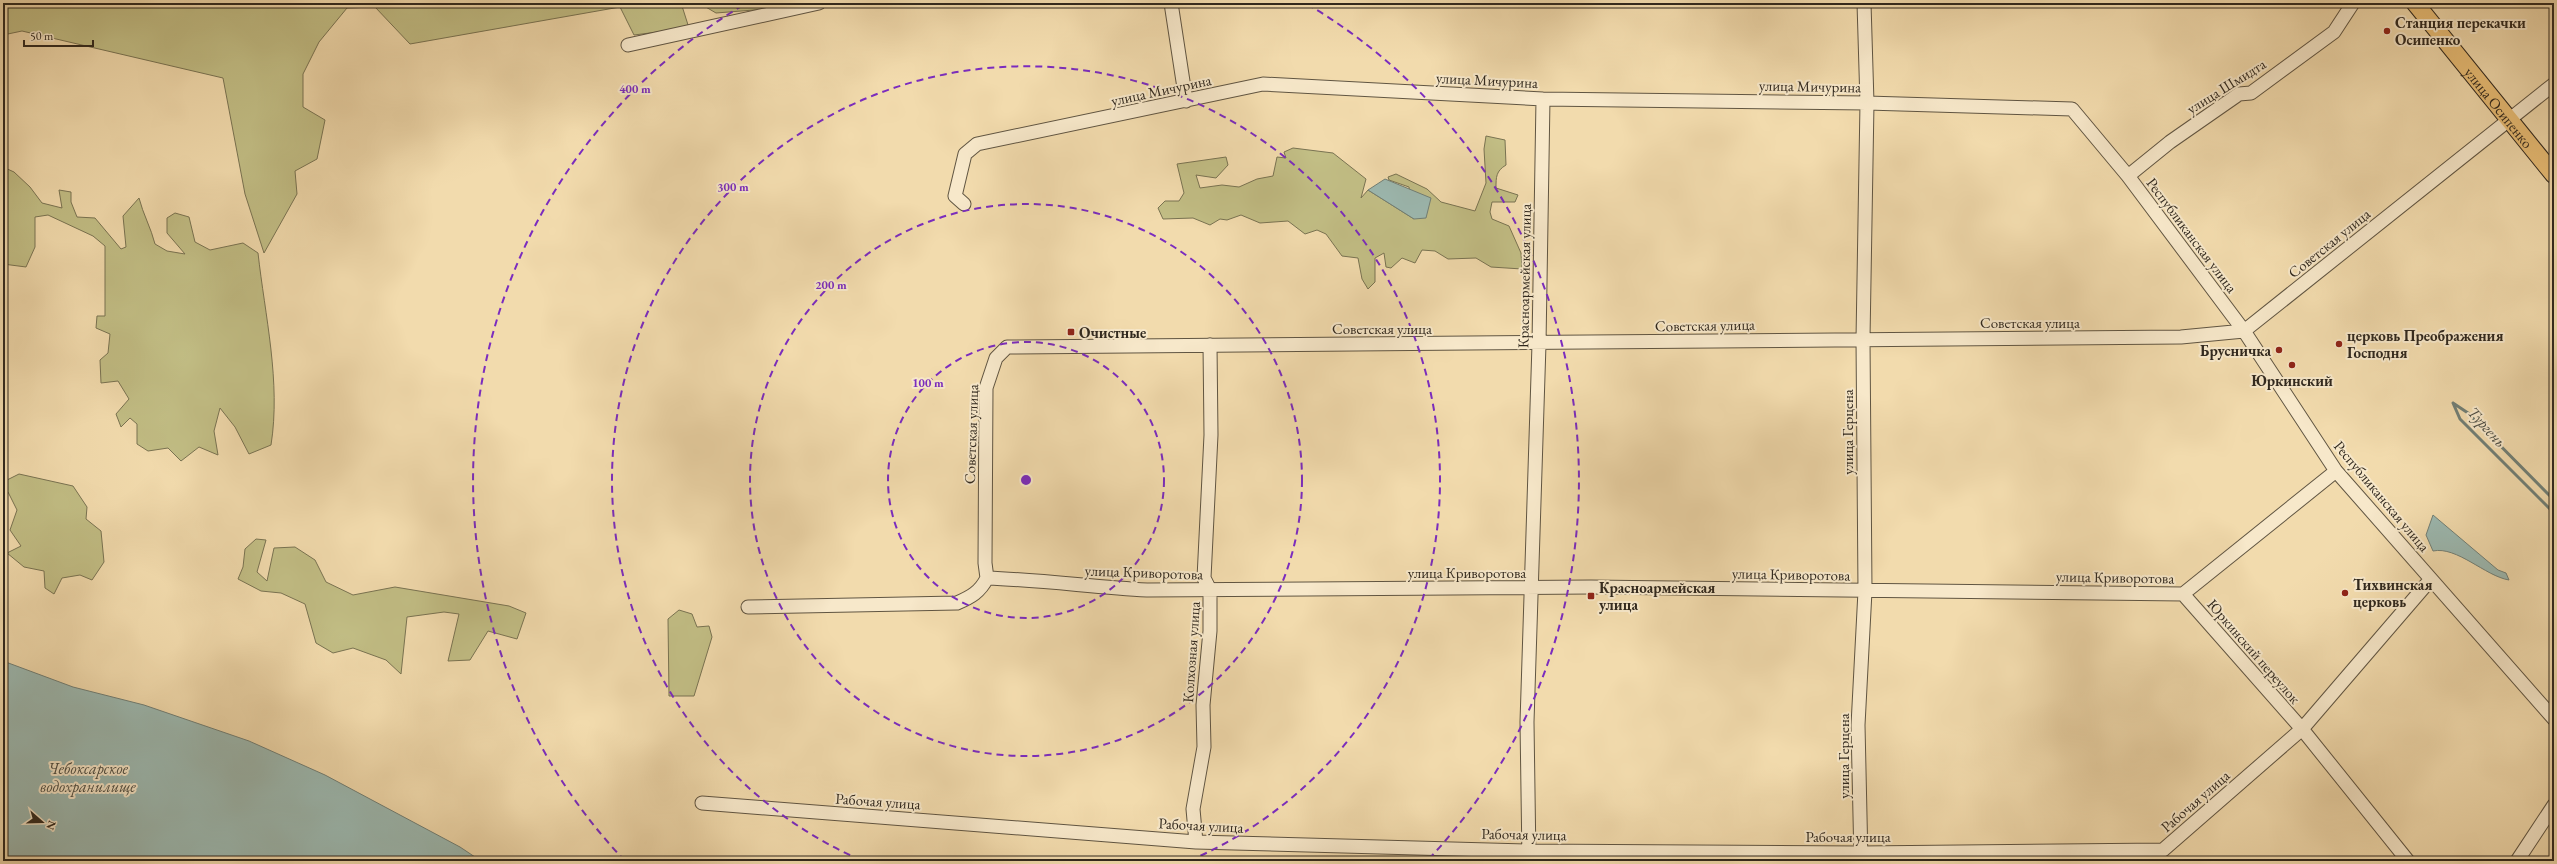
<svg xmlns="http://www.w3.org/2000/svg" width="2557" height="864" font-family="'EB Garamond',serif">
  <rect width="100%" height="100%" fill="#f2dbad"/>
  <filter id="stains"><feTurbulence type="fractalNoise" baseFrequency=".005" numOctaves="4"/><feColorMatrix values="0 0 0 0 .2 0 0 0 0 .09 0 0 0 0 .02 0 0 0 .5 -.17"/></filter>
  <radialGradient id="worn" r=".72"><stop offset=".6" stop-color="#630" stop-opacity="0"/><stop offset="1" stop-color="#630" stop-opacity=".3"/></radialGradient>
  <!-- green -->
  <path fill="#c2be85" stroke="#797352" d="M3,3H689L682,6L689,28L634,35L620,7L410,44L375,7L347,8L319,42L303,74V107L325,120L317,159L295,171L297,194L264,253L245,194L223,78L22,31L3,35Z
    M699,3H782L779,8L716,13Z
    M1486,136L1505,140L1506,165C1496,171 1496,177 1496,188L1518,195L1515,202H1492L1490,212L1492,219L1509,226L1521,253L1522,269L1491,267L1476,258L1448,259L1435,251L1422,250L1415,263L1402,258L1391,268L1386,267L1384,253L1375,258V282L1368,289L1362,279L1358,258L1342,256L1326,234L1317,230L1305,234L1288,221L1260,223L1241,215L1227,220L1220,219L1210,225L1193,218L1163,219L1158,208L1165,201H1179L1184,193L1177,164L1226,157L1228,165L1216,178L1196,175L1200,188L1222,185L1239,187L1257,179L1273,176L1277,157L1286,158L1284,152L1293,148L1333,153L1366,179L1361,198L1368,190L1414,219L1409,187L1389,180L1388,177L1396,174L1427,189L1441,202L1475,211L1486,183L1484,149Z
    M3,167L14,172L30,187L42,203L62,208L59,190L71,192V202L77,217L95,218L121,249L126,247L123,216L139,198C143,214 151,228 155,244L167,251L185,254L167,233V218L175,213L189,217L195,242L210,250L243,243L258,253C265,316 281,382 271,445L249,454L235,427L220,408L214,431L218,455L199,447L181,461L168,448L148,451L137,444V424L130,418L121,427L116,414L129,399L118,381L101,383L100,360L108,353L110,334L96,328L97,316H105V246L93,236L48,215L35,217V247L26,267L3,264Z
    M19,474L73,486L87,507L86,519L101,531L104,562L92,580L80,575L62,578L54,594L45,588L44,571L24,567L7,553L21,546L10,530L17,510L8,492L3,489V479L7,480Z
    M256,539L266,540L257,572L267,581L274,548L295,547L315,560L326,582L353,595L395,587L509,606L526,613L517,639L488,631L470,660L448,661L459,614L444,612L407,617L401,674L386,660L353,648L333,653L316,643L305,604L281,593L261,591L238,579L243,567L245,549Z
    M679,610L692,614L697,627L709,626L712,637L694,696H669L668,619Z"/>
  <!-- water -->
  <path fill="#9cb9b1" stroke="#717f76" d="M1385,179L1431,198L1426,218L1414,219L1368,190Z
    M2433,515L2498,570L2506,573L2509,580C2485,576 2457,546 2433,551L2426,535Z
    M3,661L73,687L144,705L249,741L325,775L460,847L481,861H3Z"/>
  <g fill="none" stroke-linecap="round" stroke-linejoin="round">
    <!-- stream -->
    <path stroke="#717f76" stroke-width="3" d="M2453,403L2460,419L2554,513
      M2453,403L2468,413L2554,500"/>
    <defs>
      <path id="minor" d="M1171,3L1186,101
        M628,45L819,3
        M2128,176L2170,142L2239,94L2251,93L2334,32L2353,3
        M964,204L955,196L965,154L977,144L1263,84L1543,99L1867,103L2072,109L2128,176L2244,331L2336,471L2554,719
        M987,578L985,563L986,388L996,358L1007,347L2181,337L2244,331L2554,84
        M987,578C1041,580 1094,587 1147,590L1591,587L2183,594L2336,471
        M2183,594L2302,729L2408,861
        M748,607L957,603C971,597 980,592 987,578
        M702,803L1196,842L1529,851L1860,853L2163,850L2302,729L2431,579
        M1196,842L1193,809L1204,747L1203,705L1210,631V590L1204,578L1211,435L1210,345
        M1529,861L1527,722L1539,344L1543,99
        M1861,861L1858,725L1865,591L1863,339L1867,103L1864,3
        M2517,861L2554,805"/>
      <g id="major">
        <path id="s1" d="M2415,3L2554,175"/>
      </g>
    </defs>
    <!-- minor casing -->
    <use href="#minor" stroke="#605542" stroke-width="15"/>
    <!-- major casing -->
    <use href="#major" stroke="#30281e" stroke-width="19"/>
    <!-- minor -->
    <use href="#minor" stroke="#f7e8ca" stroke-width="13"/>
    <!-- major -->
    <use href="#major" stroke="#e9be76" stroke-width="17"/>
  </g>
  <!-- distance rings -->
  <g fill="none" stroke="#7b2cbf" stroke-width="2" stroke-dasharray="7 5">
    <circle cx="1026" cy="480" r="138"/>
    <circle cx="1026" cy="480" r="276"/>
    <path d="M861 860A414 414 0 1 1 1191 860"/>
    <path d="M625 861A553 553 0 0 1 745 4M1307 4A553 553 0 0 1 1427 861"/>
  </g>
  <!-- markers -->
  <g fill="#8f2418" stroke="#f7e8ca" stroke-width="1.5">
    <circle cx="2387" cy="31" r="4"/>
    <rect x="1067" y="328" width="8" height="8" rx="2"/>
    <circle cx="2339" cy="344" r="4"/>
    <circle cx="2279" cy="350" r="4"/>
    <circle cx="2292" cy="365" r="4"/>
    <circle cx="2345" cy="593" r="4"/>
    <rect x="1587" y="592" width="8" height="8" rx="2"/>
  </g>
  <g text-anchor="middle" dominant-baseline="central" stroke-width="4" stroke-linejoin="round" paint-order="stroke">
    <!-- poi labels -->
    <g font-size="15" font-weight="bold" fill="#30281e" stroke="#f7e8ca" text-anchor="start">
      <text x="2395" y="22">Станция перекачки<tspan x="2395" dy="17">Осипенко</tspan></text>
      <text x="1079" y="332">Очистные</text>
      <text x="2347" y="335">церковь Преображения<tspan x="2347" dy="17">Господня</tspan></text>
      <text x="2271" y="350" text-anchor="end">Брусничка</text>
      <text x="2292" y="380" text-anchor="middle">Юркинский</text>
      <text x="2353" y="584">Тихвинская<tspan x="2353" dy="17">церковь</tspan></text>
      <text x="1599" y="587">Красноармейская<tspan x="1599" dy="17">улица</tspan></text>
    </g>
    <!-- street labels -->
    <g font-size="15" fill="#30281e" stroke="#f7e8ca">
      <text transform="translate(1487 80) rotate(3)">улица Мичурина</text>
      <text transform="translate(1810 86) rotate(1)">улица Мичурина</text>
      <text transform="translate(2226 86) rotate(-32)">улица Шмидта</text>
      <text transform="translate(1161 90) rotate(-12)">улица Мичурина</text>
      <text stroke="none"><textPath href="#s1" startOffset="134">улица Осипенко</textPath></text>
      <text transform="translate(2192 235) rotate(53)">Республиканская улица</text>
      <text transform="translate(2329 243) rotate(-39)">Советская улица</text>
      <text transform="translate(1524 276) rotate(-89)">Красноармейская улица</text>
      <text x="2030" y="322">Советская улица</text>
      <text transform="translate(1705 325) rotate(-1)">Советская улица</text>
      <text x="1382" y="328">Советская улица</text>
      <text transform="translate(1847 432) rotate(-90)">улица Герцена</text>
      <text transform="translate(971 434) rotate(-88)">Советская улица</text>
      <text transform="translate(2382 496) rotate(50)">Республиканская улица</text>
      <text transform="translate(1144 572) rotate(2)">улица Криворотова</text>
      <text x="1467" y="572">улица Криворотова</text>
      <text transform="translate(1791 574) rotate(1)">улица Криворотова</text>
      <text transform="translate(2115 577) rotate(1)">улица Криворотова</text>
      <text transform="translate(2254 651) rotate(49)">Юркинский переулок</text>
      <text transform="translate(1191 652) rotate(-86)">Колхозная улица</text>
      <text transform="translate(1843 756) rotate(-90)">улица Герцена</text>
      <text transform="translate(878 801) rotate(4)">Рабочая улица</text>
      <text transform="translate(2195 801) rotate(-41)">Рабочая улица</text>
      <text transform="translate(1201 825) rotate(3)">Рабочая улица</text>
      <text transform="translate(1524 834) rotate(1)">Рабочая улица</text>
      <text x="1848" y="836">Рабочая улица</text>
    </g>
    <!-- water labels -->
    <g font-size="16" font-style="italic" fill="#4b4c43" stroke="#f7e8ca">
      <text transform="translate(2487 427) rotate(48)">Тургень</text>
      <text x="88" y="768">Чебоксарское<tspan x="88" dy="18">водохранилище</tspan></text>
    </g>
  </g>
  <circle cx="1026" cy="480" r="6" fill="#7b2cbf" stroke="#f7e8ca" stroke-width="2"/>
  <g font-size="12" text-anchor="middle" font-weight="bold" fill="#7b2cbf" stroke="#f7e8ca" stroke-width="4" stroke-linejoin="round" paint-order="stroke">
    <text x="635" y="93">400 m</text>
    <text x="733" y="191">300 m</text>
    <text x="831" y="289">200 m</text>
    <text x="928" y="387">100 m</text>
  </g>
  <!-- margin -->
  <rect width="2557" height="864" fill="none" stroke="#f2dbad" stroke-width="16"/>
  <rect x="4" y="4" width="2549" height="856" fill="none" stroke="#30281e" stroke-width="2"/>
  <rect x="8" y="8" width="2541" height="848" fill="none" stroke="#30281e"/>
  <!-- north arrow -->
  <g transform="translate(42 822) rotate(110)" stroke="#f7e8ca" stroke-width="3" paint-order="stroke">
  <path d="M0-3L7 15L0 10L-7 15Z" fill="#30281e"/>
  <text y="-6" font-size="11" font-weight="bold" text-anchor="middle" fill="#30281e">N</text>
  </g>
  <!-- scale -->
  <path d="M24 40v6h69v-6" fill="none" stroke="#30281e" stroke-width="2"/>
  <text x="30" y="40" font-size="12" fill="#30281e" stroke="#f7e8ca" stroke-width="3" paint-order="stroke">50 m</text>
  <rect width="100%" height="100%" filter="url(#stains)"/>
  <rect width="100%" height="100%" fill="url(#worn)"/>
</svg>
